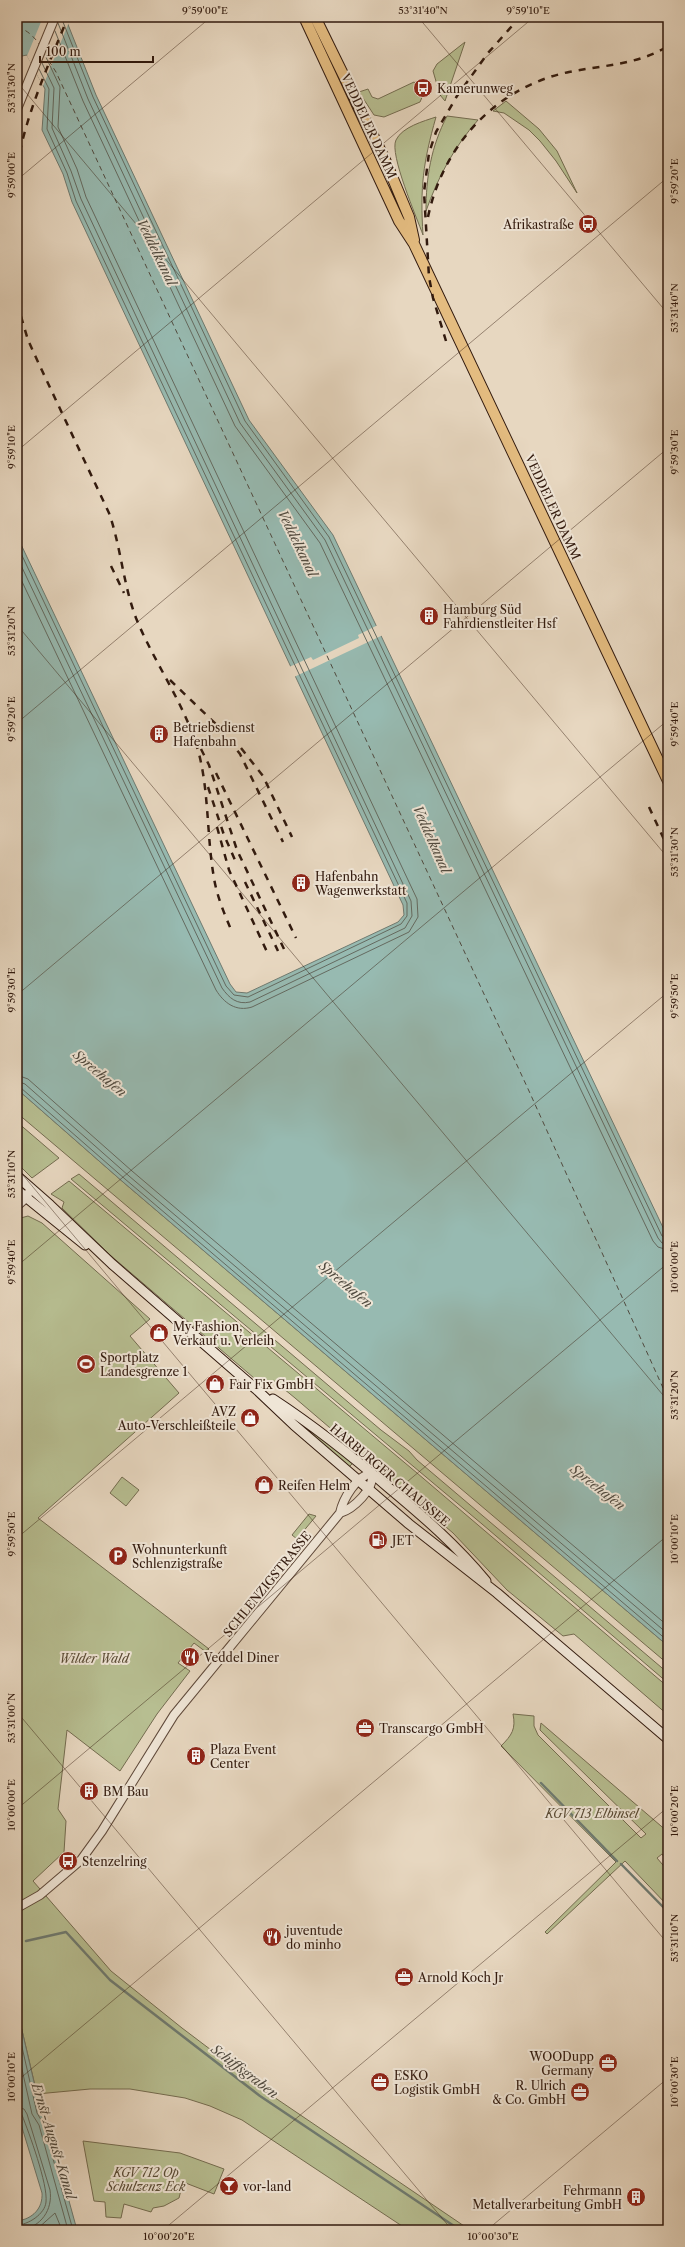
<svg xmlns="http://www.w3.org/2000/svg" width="685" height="2247" font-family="'Libre Caslon Text',serif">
  <rect width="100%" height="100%" fill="#e7d7c0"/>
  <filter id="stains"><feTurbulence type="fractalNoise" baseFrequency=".005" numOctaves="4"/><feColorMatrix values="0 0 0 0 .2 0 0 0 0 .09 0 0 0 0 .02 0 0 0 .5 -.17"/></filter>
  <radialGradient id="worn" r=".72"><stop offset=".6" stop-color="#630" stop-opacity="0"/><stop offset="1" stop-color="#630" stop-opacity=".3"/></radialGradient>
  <!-- green -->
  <path fill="#b7be91" stroke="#746c50" d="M465,42L445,101L440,95L433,71L437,64Z
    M414,82L422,88L423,95L420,102L384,117L374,115L359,92L368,89L372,97L378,99Z
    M506,101L539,129L557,151L577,193L556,161L540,141L529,130L504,113L493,111Z
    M447,116L478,120C454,147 438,177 426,211C426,177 431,147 447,116Z
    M436,117C423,163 420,187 423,235C417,218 389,154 396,140C402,127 424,121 436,117Z
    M17,1089L123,1182L668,1646V1664L17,1113Z
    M17,1122L59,1158L32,1178L17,1163Z
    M79,1174L381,1430L409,1451L417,1460L668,1673V1683L482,1524L71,1179Z
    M69,1181L417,1473L668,1687V1715L574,1634L563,1636L507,1590L453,1533L295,1398L273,1380L268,1390L110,1255L62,1208L64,1202L51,1194Z
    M28,1216L42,1223L150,1319L130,1336L179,1393L38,1518L209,1649L206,1652L194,1643L178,1663L190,1671L157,1714L120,1771L67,1730L58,1809L66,1821L64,1852L33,1881L111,1971L182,2028L268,2093L470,2230H408L242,2120L210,2106L185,2098L130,2089H90L37,2094L17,2009V1219Z
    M302,1424L353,1463L349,1467L300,1426Z
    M122,1477L139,1490L126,1506L110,1493Z
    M309,1514L316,1516L297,1539L292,1535Z
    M513,1714L534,1716V1726L538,1735L641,1838L646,1834L540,1730L541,1723L668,1832V1863L662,1854L657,1858L668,1871V1906L625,1861L547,1934L545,1932L616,1862L501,1746C512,1735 516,1729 513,1714Z
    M83,2141L180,2153L224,2169L214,2194L183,2182L179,2198L164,2206L153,2208L151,2212L124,2204L121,2218L106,2217L105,2202L94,2201Z"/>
  <!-- water -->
  <path fill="#97bab1" stroke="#6f7a70" d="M17,17H65L96,95L249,420L333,535L668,1238V1646L123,1182L17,1089V536L230,984L236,992L247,993L398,922L404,915L403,905L72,202L63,174L42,130L45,89L27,55L17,57Z
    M17,2009L41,2112L47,2121L77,2230H17V2221C33,2219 43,2208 42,2193L17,2111Z"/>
  <!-- pier -->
  <path fill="#e7d7c0" d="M43,17H67L69,22L43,86L27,56Z
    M378,625L383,635L294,677L289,667L311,657L313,660L359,638L358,635Z"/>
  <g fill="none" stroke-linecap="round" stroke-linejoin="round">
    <!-- shore -->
    <path stroke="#646a60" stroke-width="1" d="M61,17L93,97L245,421L329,537L662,1236L668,1239
      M58,23L88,99L240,423L325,540L658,1238L662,1243L668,1244
      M55,31L83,101L235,426L320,543L653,1241L658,1247L668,1250
      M17,545L226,986L234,995L248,997L401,924L407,916V903L76,201L67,173L47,129L49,89L39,69
      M17,557L222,988C229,998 237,1005 250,1002L405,928L412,916L411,901L81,199L71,171L52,128L54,88L42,63
      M17,571L216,990C224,1003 236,1012 252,1007L409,932L418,917L417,899L86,197L77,169L58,127L60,87L45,55
      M17,1075L28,1079L132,1171L668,1626
      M17,1081L25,1084L129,1176L668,1634
      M17,1086L21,1088L125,1179L668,1641
      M17,2025L37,2113L43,2123L73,2230
      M17,2047L32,2114L39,2125L68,2230
      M17,2107L24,2109L27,2114L50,2190C53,2210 41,2227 21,2230
      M17,2112L22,2115C29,2133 48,2184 46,2202C45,2214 28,2225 17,2225
      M36,2230L55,2213L62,2230"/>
    <!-- stream -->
    <path stroke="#6f7a70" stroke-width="2.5" d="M541,1783L617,1861
      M621,1864L668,1912
      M26,1941L66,1932L110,1980L260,2096L460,2230"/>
    <!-- ferry -->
    <path stroke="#504a3f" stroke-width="1" stroke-dasharray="5 4" stroke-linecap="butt" d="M17,28C26,28 35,38 40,45
      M44,53L56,72L529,1091L668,1399"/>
    <defs>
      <path id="tertiary" d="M17,109L55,17
        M17,1206L26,1198L29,1192
        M17,1908L40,1895L81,1860L102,1831L174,1715L340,1513C343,1499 356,1476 372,1473C375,1489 353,1509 340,1513"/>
      <path id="secondary" d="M17,1176L50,1205L112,1264L256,1389L294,1425L409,1524L497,1593L668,1739
        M17,1190L85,1245
        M273,1399C314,1426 352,1456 389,1488C424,1517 457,1546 486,1581"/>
      <path id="primary" d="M304,17L399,221L414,244L668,781
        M315,17L386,162L409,217L414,240"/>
    </defs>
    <!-- tertiary casing -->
    <use href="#tertiary" stroke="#5f493a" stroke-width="10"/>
    <!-- secondary casing -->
    <use href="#secondary" stroke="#321a0e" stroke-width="11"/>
    <!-- primary casing -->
    <use href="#primary" stroke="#321a0e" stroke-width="12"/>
    <!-- tertiary -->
    <use href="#tertiary" stroke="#efe5d6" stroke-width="8"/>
    <!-- secondary -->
    <use href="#secondary" stroke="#efe5d6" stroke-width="9"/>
    <!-- primary -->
    <use href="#primary" stroke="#e4bc80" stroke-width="10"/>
    <!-- rail -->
    <path stroke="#321a0e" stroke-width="2.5" stroke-dasharray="7 7" stroke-linecap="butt" d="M287,17L288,20
      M17,166C26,114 48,66 68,17
      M428,217C443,145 496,87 569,72C603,65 638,65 668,46
      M17,303L28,340L38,362L109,513C121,547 123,584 136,618C155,665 188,708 200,758C209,797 207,839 214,878C217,897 225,915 232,932
      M446,341L433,298L429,277L424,192L429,153L436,132L457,96L488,53L520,17
      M111,566L124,593
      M170,680L220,728L240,754L283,842
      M241,748L263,776L292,837
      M201,749L209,765L237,850L284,949
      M216,773L296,938
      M208,787L224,835L235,860
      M649,807L668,848
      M217,827L229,870L268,954
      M245,882L278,951"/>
  </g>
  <!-- ticks -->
  <path fill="none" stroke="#321a0e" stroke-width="1" stroke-opacity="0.45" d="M418,17L668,314M17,82L668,858M17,180L211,17M17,451L534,17M17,625L668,1401M17,723L668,177M17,995L668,448M17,1168L668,1944M17,1266L668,720M17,1538L668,992M17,1712L452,2230M17,1809L668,1263M17,2081L668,1535M163,2230L668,1807M487,2230L668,2078"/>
  <!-- icons -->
  <defs>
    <symbol id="bus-disc" viewBox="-11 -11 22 22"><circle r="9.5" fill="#8f2418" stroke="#efe5d6"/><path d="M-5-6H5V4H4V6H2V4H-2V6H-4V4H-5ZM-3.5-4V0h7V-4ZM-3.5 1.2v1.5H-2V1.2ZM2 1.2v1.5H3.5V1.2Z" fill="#fff"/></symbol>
    <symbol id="building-disc" viewBox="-11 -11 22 22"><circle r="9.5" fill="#8f2418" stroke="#efe5d6"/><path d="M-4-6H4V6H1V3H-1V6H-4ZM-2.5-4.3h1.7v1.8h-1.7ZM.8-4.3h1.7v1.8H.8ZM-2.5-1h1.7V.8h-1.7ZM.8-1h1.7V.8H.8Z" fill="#fff"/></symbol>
    <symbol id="shop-disc" viewBox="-11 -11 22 22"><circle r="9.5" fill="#8f2418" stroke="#efe5d6"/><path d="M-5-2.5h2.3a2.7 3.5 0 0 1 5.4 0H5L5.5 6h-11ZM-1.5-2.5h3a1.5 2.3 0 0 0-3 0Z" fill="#fff"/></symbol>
    <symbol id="stadium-disc" viewBox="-11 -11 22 22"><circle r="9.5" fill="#8f2418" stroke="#efe5d6"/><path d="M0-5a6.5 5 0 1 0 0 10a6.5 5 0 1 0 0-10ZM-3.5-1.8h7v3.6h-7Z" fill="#fff"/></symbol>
    <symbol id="fuel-disc" viewBox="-11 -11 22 22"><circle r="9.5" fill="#8f2418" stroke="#efe5d6"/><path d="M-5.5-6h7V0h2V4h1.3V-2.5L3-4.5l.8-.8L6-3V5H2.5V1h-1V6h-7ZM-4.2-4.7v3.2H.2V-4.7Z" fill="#fff"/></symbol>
    <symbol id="parking-disc" viewBox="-11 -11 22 22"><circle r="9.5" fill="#8f2418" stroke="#efe5d6"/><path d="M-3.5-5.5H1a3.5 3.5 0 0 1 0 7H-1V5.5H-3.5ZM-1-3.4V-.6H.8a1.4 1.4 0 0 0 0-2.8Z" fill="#fff"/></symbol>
    <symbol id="restaurant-disc" viewBox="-11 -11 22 22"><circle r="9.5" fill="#8f2418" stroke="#efe5d6"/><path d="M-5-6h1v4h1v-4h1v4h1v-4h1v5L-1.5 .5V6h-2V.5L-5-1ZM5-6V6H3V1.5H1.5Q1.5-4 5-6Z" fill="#fff"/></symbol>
    <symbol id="office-disc" viewBox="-11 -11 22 22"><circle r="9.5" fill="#8f2418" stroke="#efe5d6"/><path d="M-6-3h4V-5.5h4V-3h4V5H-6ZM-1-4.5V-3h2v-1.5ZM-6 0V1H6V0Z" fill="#fff"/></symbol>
    <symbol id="bar-disc" viewBox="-11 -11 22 22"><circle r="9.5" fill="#8f2418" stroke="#efe5d6"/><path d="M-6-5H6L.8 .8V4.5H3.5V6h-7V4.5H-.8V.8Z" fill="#fff"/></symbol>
  </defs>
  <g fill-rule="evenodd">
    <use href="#bus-disc" x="412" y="77" width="22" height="22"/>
    <use href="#bus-disc" x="577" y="213" width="22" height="22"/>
    <use href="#building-disc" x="418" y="605" width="22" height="22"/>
    <use href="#building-disc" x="148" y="723" width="22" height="22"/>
    <use href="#building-disc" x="290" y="872" width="22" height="22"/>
    <use href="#shop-disc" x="148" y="1322" width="22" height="22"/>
    <use href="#stadium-disc" x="75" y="1353" width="22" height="22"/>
    <use href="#shop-disc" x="204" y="1373" width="22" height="22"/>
    <use href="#shop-disc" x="239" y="1407" width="22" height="22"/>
    <use href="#shop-disc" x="253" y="1474" width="22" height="22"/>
    <use href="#fuel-disc" x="367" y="1529" width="22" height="22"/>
    <use href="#parking-disc" x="107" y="1545" width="22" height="22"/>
    <use href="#restaurant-disc" x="179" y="1646" width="22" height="22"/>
    <use href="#office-disc" x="354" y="1717" width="22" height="22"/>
    <use href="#building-disc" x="185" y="1745" width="22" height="22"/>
    <use href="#building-disc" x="78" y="1780" width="22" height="22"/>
    <use href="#bus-disc" x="57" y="1850" width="22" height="22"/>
    <use href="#restaurant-disc" x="261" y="1926" width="22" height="22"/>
    <use href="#office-disc" x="393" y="1966" width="22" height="22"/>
    <use href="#office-disc" x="597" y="2052" width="22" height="22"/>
    <use href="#office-disc" x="369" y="2071" width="22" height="22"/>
    <use href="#office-disc" x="569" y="2081" width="22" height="22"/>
    <use href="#bar-disc" x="218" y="2175" width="22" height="22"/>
    <use href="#building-disc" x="625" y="2186" width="22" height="22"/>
  </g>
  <g text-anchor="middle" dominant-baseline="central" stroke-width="4" stroke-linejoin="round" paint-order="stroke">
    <!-- poi labels -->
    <g font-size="12" fill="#321a0e" stroke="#efe5d6" text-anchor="start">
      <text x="437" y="88">Kamerunweg</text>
      <text x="574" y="224" text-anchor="end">Afrikastraße</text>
      <text x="443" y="609">Hamburg Süd<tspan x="443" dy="14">Fahrdienstleiter Hsf</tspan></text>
      <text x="173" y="727">Betriebsdienst<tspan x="173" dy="14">Hafenbahn</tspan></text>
      <text x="315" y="876">Hafenbahn<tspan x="315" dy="14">Wagenwerkstatt</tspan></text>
      <text x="173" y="1326">My Fashion,<tspan x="173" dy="14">Verkauf u. Verleih</tspan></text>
      <text x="100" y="1357">Sportplatz<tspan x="100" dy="14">Landesgrenze 1</tspan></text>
      <text x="229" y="1384">Fair Fix GmbH</text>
      <text x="236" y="1411" text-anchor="end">AVZ<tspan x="236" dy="14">Auto-Verschleißteile</tspan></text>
      <text x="278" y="1485">Reifen Helm</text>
      <text x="392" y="1540">JET</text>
      <text x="132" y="1549">Wohnunterkunft<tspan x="132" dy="14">Schlenzigstraße</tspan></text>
      <text x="204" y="1657">Veddel Diner</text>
      <text x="379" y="1728">Transcargo GmbH</text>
      <text x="210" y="1749">Plaza Event<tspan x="210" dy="14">Center</tspan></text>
      <text x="103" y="1791">BM Bau</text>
      <text x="82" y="1861">Stenzelring</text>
      <text x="286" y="1930">juventude<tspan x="286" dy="14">do minho</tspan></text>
      <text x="418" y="1977">Arnold Koch Jr</text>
      <text x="594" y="2056" text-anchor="end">WOODupp<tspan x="594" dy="14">Germany</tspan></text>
      <text x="394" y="2075">ESKO<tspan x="394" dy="14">Logistik GmbH</tspan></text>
      <text x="566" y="2085" text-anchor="end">R. Ulrich<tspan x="566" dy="14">&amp; Co. GmbH</tspan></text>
      <text x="243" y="2186">vor-land</text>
      <text x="622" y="2190" text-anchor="end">Fehrmann<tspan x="622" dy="14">Metallverarbeitung GmbH</tspan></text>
    </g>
    <!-- street labels -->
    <g font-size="12" fill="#321a0e" stroke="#efe5d6">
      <text transform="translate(369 126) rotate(65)">VEDDELER DAMM</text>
      <text transform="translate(553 507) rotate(65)">VEDDELER DAMM</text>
      <text transform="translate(390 1475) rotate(40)">HARBURGER CHAUSSEE</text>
      <text transform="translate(267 1584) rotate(-51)">SCHLENZIGSTRASSE</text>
    </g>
    <!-- park labels -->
    <g font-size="12" font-style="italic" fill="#5a4b35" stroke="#efe5d6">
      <text x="94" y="1658">Wilder Wald</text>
      <text x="592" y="1813">KGV 713 Elbinsel</text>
      <text x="146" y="2172">KGV 712 Op<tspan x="146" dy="14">Schulzenz Eck</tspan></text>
    </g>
    <!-- water labels -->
    <g font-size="13" font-style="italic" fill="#504a3f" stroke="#efe5d6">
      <text transform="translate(157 252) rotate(64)">Veddelkanal</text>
      <text transform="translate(298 543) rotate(64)">Veddelkanal</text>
      <text transform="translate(432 839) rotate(66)">Veddelkanal</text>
      <text transform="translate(100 1073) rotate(40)">Spreehafen</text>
      <text transform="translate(346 1284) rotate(40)">Spreehafen</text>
      <text transform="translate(598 1487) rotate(38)">Spreehafen</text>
      <text transform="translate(245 2071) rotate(37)">Schiffsgraben</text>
      <text transform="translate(54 2141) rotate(73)">Ernst-August-Kanal</text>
    </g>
  </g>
  <!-- margin -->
  <rect width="685" height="2247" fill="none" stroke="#e7d7c0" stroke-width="44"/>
  <!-- scale -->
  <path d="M40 56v6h113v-6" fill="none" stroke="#321a0e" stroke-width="2"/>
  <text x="46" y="56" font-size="12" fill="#321a0e" stroke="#efe5d6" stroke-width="3" paint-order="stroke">100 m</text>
  <rect x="22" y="22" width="641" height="2203" fill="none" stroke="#321a0e" stroke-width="1.5"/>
  <g font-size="10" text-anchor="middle" fill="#321a0e">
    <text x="205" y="14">9°59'00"E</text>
    <text x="423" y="14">53°31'40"N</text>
    <text x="528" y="14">9°59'10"E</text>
    <text transform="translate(11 88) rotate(-90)" y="4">53°31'30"N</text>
    <text transform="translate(11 175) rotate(-90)" y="4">9°59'00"E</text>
    <text transform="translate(674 181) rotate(-90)" y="4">9°59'20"E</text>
    <text transform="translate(674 308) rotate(-90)" y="4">53°31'40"N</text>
    <text transform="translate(11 447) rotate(-90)" y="4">9°59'10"E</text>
    <text transform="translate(674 452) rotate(-90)" y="4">9°59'30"E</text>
    <text transform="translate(11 631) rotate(-90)" y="4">53°31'20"N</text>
    <text transform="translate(11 719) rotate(-90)" y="4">9°59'20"E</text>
    <text transform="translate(674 724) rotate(-90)" y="4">9°59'40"E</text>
    <text transform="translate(674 852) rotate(-90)" y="4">53°31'30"N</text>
    <text transform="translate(11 990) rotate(-90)" y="4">9°59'30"E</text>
    <text transform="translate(674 996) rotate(-90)" y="4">9°59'50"E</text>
    <text transform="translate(11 1174) rotate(-90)" y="4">53°31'10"N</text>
    <text transform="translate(11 1262) rotate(-90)" y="4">9°59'40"E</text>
    <text transform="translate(674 1267) rotate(-90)" y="4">10°00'00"E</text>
    <text transform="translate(674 1395) rotate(-90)" y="4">53°31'20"N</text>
    <text transform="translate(11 1534) rotate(-90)" y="4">9°59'50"E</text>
    <text transform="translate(674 1539) rotate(-90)" y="4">10°00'10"E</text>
    <text transform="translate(11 1718) rotate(-90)" y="4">53°31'00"N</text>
    <text transform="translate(11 1805) rotate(-90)" y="4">10°00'00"E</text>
    <text transform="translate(674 1811) rotate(-90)" y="4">10°00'20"E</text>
    <text transform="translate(674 1938) rotate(-90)" y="4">53°31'10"N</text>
    <text transform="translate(11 2077) rotate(-90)" y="4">10°00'10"E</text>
    <text transform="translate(674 2082) rotate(-90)" y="4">10°00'30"E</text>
    <text x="169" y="2240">10°00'20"E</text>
    <text x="493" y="2240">10°00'30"E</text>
  </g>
  <rect width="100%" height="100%" filter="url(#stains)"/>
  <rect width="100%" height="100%" fill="url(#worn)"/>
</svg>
